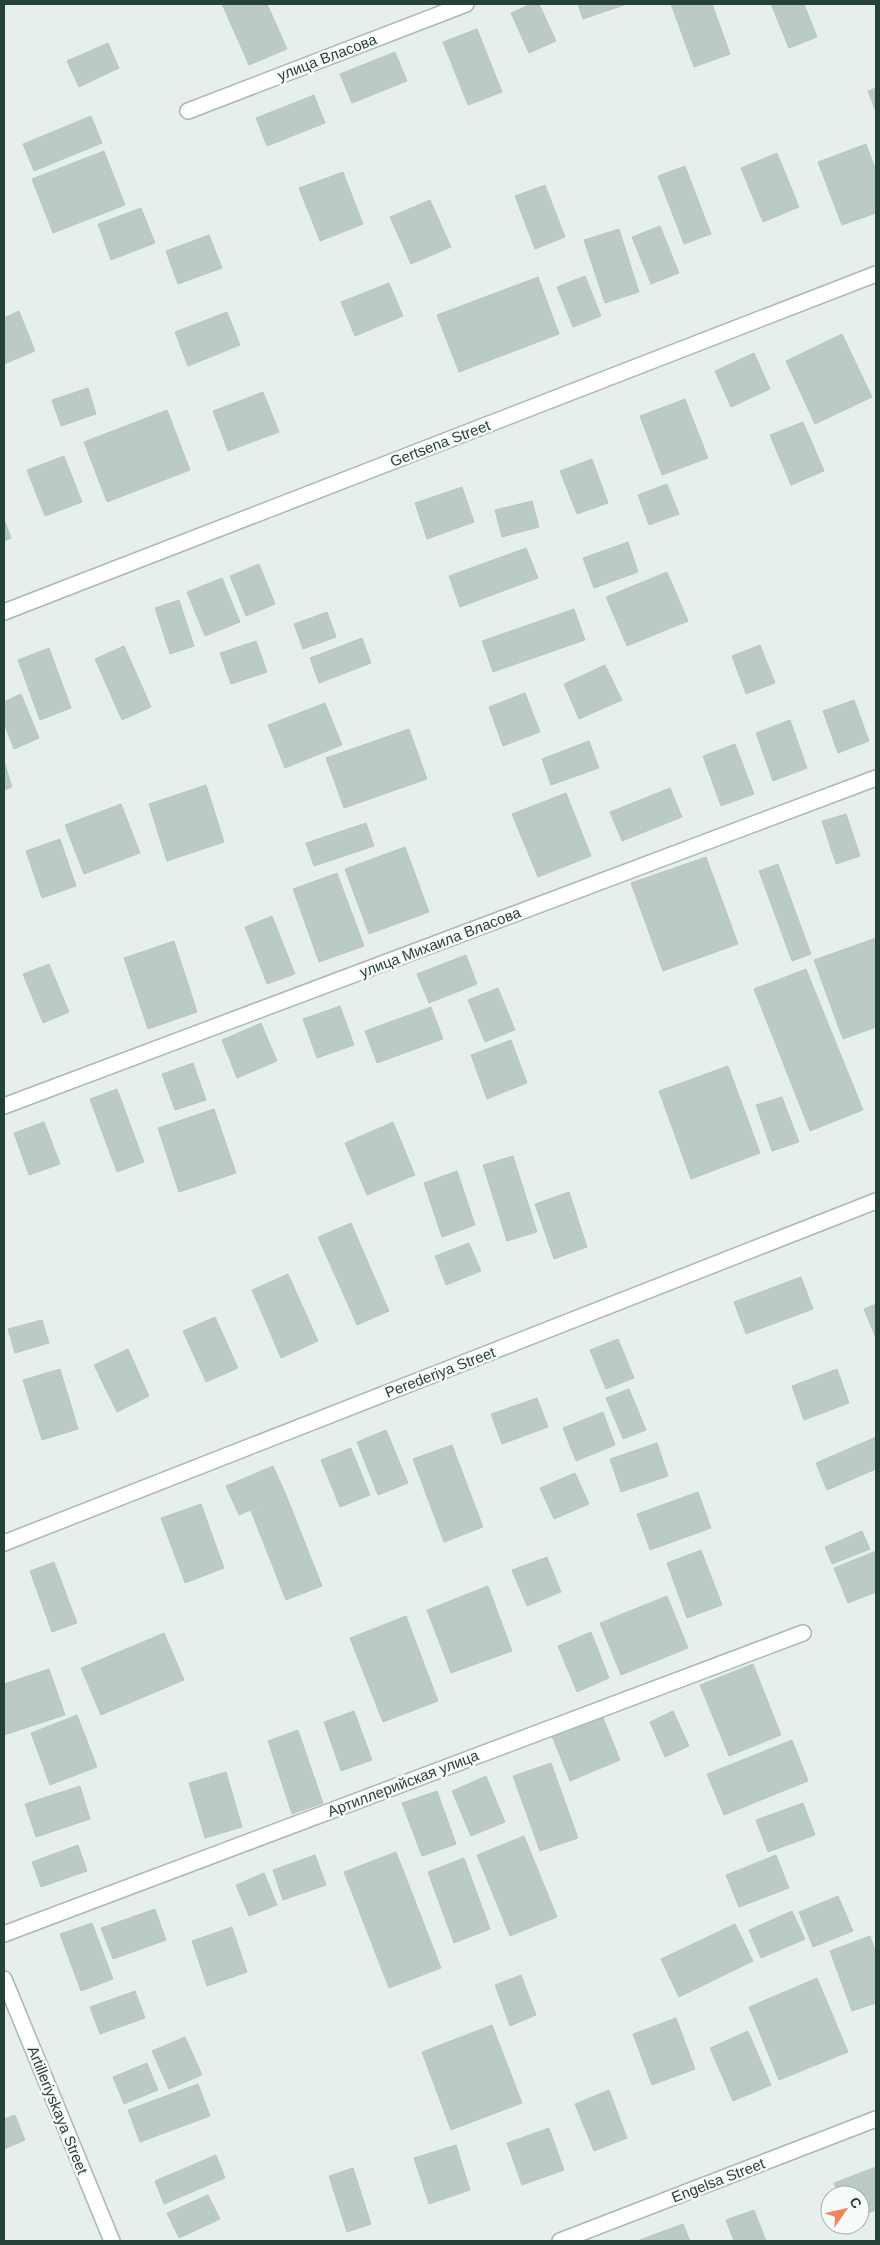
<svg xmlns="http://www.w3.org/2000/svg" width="880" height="2245" font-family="Helvetica,sans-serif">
  <rect width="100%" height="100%" fill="#e6efeb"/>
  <!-- building -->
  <path fill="#bbcac4" stroke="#b8c9c2" d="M222,4H267L287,49L249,65Z
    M531,4H539L556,41L529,53L511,13Z
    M578,4H627L583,19Z
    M671,4H712L730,54L694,67Z
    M771,4H804L817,37L789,48Z
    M477,29L502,92L468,105L443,42Z
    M108,43L119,68L79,87L67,61Z
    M395,52L407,81L352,103L340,74Z
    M876,88V112L868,91Z
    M314,95L325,123L267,146L256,118Z
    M91,116L102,143L34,171L23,144Z
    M866,144L876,171V213L842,225L818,162Z
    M104,151L125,205L53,233L32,179Z
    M777,153L799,207L763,222L741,168Z
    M685,166L711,234L684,244L658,176Z
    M343,172L363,224L320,241L299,188Z
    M545,185L565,237L535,249L515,196Z
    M430,200L451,247L411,264L390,217Z
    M141,208L155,243L111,260L98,224Z
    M660,226L679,273L651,284L632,237Z
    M619,229L639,292L605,303L584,240Z
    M209,235L222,268L178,284L166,251Z
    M585,276L601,316L573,327L557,287Z
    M538,277L559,334L459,372L437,315Z
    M389,283L403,316L355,336L341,302Z
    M19,311L35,351L4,364V318Z
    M227,312L240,345L188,366L175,332Z
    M842,334L872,397L815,424L786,361Z
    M754,353L770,389L731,407L715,371Z
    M88,388L96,414L61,426L52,400Z
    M263,392L279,432L228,451L213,411Z
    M685,399L708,458L662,475L640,416Z
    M167,410L190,470L107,502L84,442Z
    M803,422L824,471L791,485L770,435Z
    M64,456L82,502L45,516L27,470Z
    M592,459L608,503L577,514L560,471Z
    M667,484L679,514L649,525L638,495Z
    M462,487L474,522L427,539L415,503Z
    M532,501L539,527L502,537L495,510Z
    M4,519L11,538L4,541Z
    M628,542L638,572L594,588L583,558Z
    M526,548L538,578L460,607L449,576Z
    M259,564L275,604L246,616L230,576Z
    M667,572L688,621L627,646L606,597Z
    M222,578L240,622L205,636L187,592Z
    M179,600L194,646L170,654L155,608Z
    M574,609L585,640L493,672L482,641Z
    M327,612L336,637L303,649L294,624Z
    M362,638L371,663L319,683L310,658Z
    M256,641L267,672L231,684L220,653Z
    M760,645L775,683L746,694L732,656Z
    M124,646L151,707L122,720L95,659Z
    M49,648L71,708L40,720L18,660Z
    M605,665L622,700L579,719L564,684Z
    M525,693L540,732L503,746L489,707Z
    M21,694L39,738L14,749L4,723V702Z
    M854,700L869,741L838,753L823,711Z
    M325,703L342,745L285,768L268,725Z
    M790,720L807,768L773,781L756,733Z
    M409,729L427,779L344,808L326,758Z
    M589,741L599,768L551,785L542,759Z
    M735,744L754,794L721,806L703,756Z
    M4,761L12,787L4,790Z
    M206,785L224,842L167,861L149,804Z
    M670,788L682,817L622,841L610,812Z
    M566,793L591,856L538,877L512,814Z
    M121,804L140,853L84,874L65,825Z
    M846,814L860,856L836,864L822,821Z
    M366,823L374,846L314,866L306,843Z
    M60,839L76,886L42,898L26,851Z
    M405,847L429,912L369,934L345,869Z
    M706,857L738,944L663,971L631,883Z
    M778,864L811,954L792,961L759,871Z
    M337,873L364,946L319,962L293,889Z
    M272,916L295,974L267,984L245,927Z
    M876,938V1027L843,1039L814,960Z
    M174,941L197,1012L148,1029L124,958Z
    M466,955L477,984L429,1003L417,974Z
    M49,964L69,1012L43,1023L23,974Z
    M806,969L863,1110L810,1131L754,989Z
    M498,988L515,1030L485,1042L468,1000Z
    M340,1006L354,1045L317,1058L303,1019Z
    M431,1007L443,1039L377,1063L365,1031Z
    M261,1023L277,1061L237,1078L222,1040Z
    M511,1040L527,1083L487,1099L471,1055Z
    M193,1063L206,1100L175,1110L162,1074Z
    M728,1066L760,1153L691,1179L659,1091Z
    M117,1089L144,1162L117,1172L90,1099Z
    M782,1097L799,1142L772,1151L756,1105Z
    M214,1109L236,1173L179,1192L158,1128Z
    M44,1122L60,1164L29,1175L14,1133Z
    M393,1122L415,1175L367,1195L345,1143Z
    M513,1156L537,1232L507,1241L483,1165Z
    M457,1171L475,1225L442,1237L424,1183Z
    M569,1192L587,1247L554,1259L535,1204Z
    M351,1223L389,1311L357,1325L318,1237Z
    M469,1243L481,1271L446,1285L435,1256Z
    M288,1274L318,1341L281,1358L252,1290Z
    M801,1277L813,1309L746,1334L734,1302Z
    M876,1304V1338L864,1309Z
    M215,1317L238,1368L206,1382L183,1331Z
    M42,1320L49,1343L15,1353L8,1329Z
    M618,1339L634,1378L606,1389L590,1350Z
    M128,1349L149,1396L117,1412L94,1365Z
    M60,1369L78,1429L42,1440L23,1380Z
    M837,1369L849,1403L804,1420L792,1386Z
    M629,1389L646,1430L623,1439L606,1398Z
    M537,1398L548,1427L502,1444L491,1414Z
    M603,1412L615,1445L576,1461L563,1428Z
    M386,1430L408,1483L378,1495L357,1442Z
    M876,1437V1469L827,1490L816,1463Z
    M657,1443L668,1476L621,1492L610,1459Z
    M452,1445L483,1527L444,1542L413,1459Z
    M351,1448L370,1495L340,1507L321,1460Z
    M273,1466L286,1495L239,1515L226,1486Z
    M575,1473L589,1504L554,1519L540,1488Z
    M698,1492L711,1528L650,1550L637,1514Z
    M286,1495L322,1586L286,1600L251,1511Z
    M201,1504L224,1568L185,1583L161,1518Z
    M862,1531L870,1549L832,1564L825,1547Z
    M701,1550L722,1605L687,1618L667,1563Z
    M876,1551V1592L848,1603L834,1568Z
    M547,1557L561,1592L527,1606L512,1570Z
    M54,1562L77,1623L52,1632L30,1571Z
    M488,1586L512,1651L451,1673L427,1610Z
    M667,1596L688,1648L621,1675L600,1623Z
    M406,1616L438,1701L383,1722L350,1638Z
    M591,1632L609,1678L577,1692L558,1646Z
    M164,1633L184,1680L101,1715L81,1668Z
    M753,1664L781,1735L729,1756L700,1685Z
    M49,1669L65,1715L4,1735V1684Z
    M354,1711L372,1760L341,1771L324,1722Z
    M673,1711L689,1746L665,1757L650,1722Z
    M77,1715L97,1767L50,1785L31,1733Z
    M602,1715L620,1760L570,1781L552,1736Z
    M298,1730L323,1803L292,1814L268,1741Z
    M792,1740L808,1781L724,1815L707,1774Z
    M551,1763L578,1838L540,1851L513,1776Z
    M226,1772L242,1827L205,1838L189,1783Z
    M486,1776L505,1822L471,1836L452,1791Z
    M80,1786L90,1819L36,1837L25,1804Z
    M437,1791L456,1844L422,1856L402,1803Z
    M803,1803L815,1835L768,1852L756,1820Z
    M524,1836L557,1917L510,1936L477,1855Z
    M78,1845L87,1871L41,1887L32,1862Z
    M396,1852L441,1968L389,1988L344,1872Z
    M315,1855L326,1885L283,1900L273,1870Z
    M776,1855L789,1888L739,1907L726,1875Z
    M464,1858L490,1929L454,1943L428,1872Z
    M264,1873L277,1905L249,1916L236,1885Z
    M838,1896L853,1931L813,1947L799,1912Z
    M155,1909L166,1940L113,1959L101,1928Z
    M792,1911L805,1939L761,1958L749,1930Z
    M92,1923L113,1979L81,1991L60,1934Z
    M735,1924L753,1961L679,1997L661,1959Z
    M232,1927L247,1972L207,1986L192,1941Z
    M870,1936L876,1953V2003L852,2011L830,1951Z
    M521,1975L536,2015L510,2026L495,1985Z
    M817,1978L848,2052L779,2080L749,2007Z
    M135,1991L145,2018L100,2034L90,2007Z
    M676,2018L695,2069L652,2085L633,2034Z
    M492,2025L522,2103L451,2130L422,2052Z
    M748,2031L771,2085L733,2101L710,2048Z
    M185,2037L202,2075L169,2089L152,2051Z
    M147,2063L158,2090L124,2104L113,2077Z
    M198,2084L210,2116L140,2142L128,2110Z
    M609,2090L627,2138L594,2151L575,2104Z
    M15,2115L25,2140L4,2149V2119Z
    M549,2128L564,2170L522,2185L507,2143Z
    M456,2145L470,2190L429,2204L414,2158Z
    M216,2155L225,2178L164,2204L155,2181Z
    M876,2167V2210L860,2216V2195H839L834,2183Z
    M353,2168L371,2224L347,2232L329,2176Z
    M208,2195L220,2219L179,2238L167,2213Z
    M754,2210L766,2241H734L726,2220Z
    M683,2224L690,2241H637Z"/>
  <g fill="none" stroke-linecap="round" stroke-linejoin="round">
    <defs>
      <path id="minor" d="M188,111L466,4
        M4,612L876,274
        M4,1106L876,778
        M4,1543L876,1201
        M4,1934L803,1633
        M4,1979L112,2241
        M560,2241L876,2119"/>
    </defs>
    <!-- minor casing -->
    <use href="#minor" stroke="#a8b8b2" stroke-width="18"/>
    <!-- minor -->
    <use href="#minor" stroke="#fff" stroke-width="15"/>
  </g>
  <g text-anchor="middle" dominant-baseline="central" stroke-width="5" stroke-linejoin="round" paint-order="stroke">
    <!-- street labels -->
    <g font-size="15" fill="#24423a" stroke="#f7fbf9">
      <text transform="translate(327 57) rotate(-21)">улица Власова</text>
      <text transform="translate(440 443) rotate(-21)">Gertsena Street</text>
      <text transform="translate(440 942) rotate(-21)">улица Михаила Власова</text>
      <text transform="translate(440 1372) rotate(-21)">Perederiya Street</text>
      <text transform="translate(403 1783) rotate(-21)">Артиллерийская улица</text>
      <text transform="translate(58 2110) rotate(68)">Artilleriyskaya Street</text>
      <text transform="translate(718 2180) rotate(-21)">Engelsa Street</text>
    </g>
  </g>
  <!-- border -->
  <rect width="880" height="2245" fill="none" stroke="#24423a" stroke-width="10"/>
  <!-- north arrow -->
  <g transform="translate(845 2210) rotate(56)"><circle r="24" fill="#f7fbf9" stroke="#a3b1ad"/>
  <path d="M0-4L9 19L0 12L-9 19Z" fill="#f4845f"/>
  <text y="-8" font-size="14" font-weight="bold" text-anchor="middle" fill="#24423a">С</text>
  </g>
</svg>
